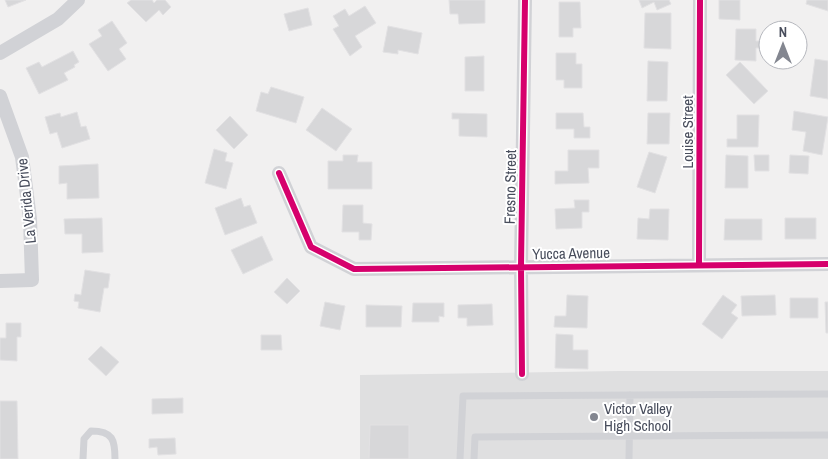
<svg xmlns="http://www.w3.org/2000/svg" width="828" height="459" font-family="'Archivo Narrow',sans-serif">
  <rect width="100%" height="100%" fill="#f1f0f0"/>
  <!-- education -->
  <path fill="#dfdfe0" d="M619,371H828V459H360V375Z"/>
  <!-- building -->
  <path fill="#d7d7d9" stroke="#e2e1e3" d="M5,0H26L8,7Z
    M131,0H152L154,3L157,0H165L171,7L163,15L159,10L146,22L127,3Z
    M449,0H485V23L459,24L458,14H450Z
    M639,0H669L671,4L657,10L654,2L642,8Z
    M719,0H740V20L719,19Z
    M807,0H828V11L806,4Z
    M559,2H580L581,28H573V37H559Z
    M365,6L376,23L355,36L362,47L350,56L333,29L339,26L333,16L345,9L349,16Z
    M308,8L312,25L289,31L284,14Z
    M645,13H671V49L644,48Z
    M112,21L127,43L119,49L126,59L108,71L89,44L102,36L98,30Z
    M388,26L422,33L418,54L398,50V54L383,52Z
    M736,29H756V41H763V48H756V61L735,60Z
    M73,51L79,62L74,65L75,67L64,73L68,80L39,94L26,68L39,62L42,67Z
    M556,53H576V64H582V88H564V80H556Z
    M484,56V91H465V57Z
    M815,59L828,61V99L810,96Z
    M648,61L668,62L667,101H647Z
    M740,62L768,91L754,104L726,75Z
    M271,87L304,97L296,123L256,111L261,92L268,94Z
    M322,108L352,129L336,151L306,130Z
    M794,111L828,117L822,155L803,151L806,132L792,130Z
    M77,112L81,127L86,126L90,139L62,148L57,132L50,134L45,117L60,113L61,117Z
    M452,113L487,114V137L459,136V119H452Z
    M556,113H583L584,127H590V138H574V129H556Z
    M648,113H670L669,144H647Z
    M737,115H759L758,147H727V139H737Z
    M230,116L248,135L234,149L216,130Z
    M214,149L227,153L225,161L233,163L226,189L205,183Z
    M568,150H599V168H588L589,183L555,184V171H568Z
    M649,152L667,157L655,193L637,187Z
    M343,155H358L357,162H372V189H328V161H343Z
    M726,155L748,156V188H725Z
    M754,155H769V171H755Z
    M790,155L809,156L808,174L789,173Z
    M98,164L99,198L67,199V183L59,184V166Z
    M241,198L244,207L250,205L257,223L225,235L215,208Z
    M574,200H589V212H582V228L556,229L555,209L575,208Z
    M343,205H363V223L372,224L371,240H359V232H342Z
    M650,209H669L668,240L637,239L638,218L649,219Z
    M102,218L103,252L82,253V234H65L64,219Z
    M785,218H816V239H785Z
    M725,219H762V240H724Z
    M262,236L273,260L243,274L231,250Z
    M85,270L110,274L108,288H104L100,312L78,308L79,302L74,301L75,294L81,295Z
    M287,278L300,291L287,304L274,292Z
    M567,295L588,296L587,328L554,327L555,316H566Z
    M723,295L737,305L731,313L738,318L722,339L702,324Z
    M775,295L776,315L742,316L741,296Z
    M790,298H818V318H790Z
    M325,302L345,306L340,330L320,326Z
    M825,302H828V333H826Z
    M413,303H444V317L439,316V322H412Z
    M492,304L493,325L467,326V318H458V305Z
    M366,305L402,306L401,327H366Z
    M6,323H21V337H17V361L0,360V338H6Z
    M556,334L573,335V350H588V369L555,368Z
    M261,335H281L282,350H261Z
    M101,346L119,362L106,376L88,359Z
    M183,398V413L152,414V399Z
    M0,401H17L18,459H0Z
    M370,425H409V459H369Z
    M175,438L176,454L158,455L157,447L149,448V439Z"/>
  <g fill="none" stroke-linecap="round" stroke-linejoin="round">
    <!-- lane -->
    <path stroke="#d1d2d6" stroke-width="7" d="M83,459L84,439L91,431C113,431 115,440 115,459
      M460,459L463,396L828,394
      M474,459L475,437L828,435
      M629,459L630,395"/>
    <!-- street -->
    <path stroke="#d1d2d6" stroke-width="14" d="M0,53L58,19L78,0
      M0,96L22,157L30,219L32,280L0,281
      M279,173L311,247L354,269L828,264
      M699,264L700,0
      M522,374L521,266L525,0"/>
    <defs>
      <path id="cycleway" d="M279,173L311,247L354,269L828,264
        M699,264L700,0
        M522,374L521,266L525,0"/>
    </defs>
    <!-- cycleway casing -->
    <use href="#cycleway" stroke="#fff" stroke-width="9"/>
    <!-- cycleway -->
    <use href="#cycleway" stroke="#d6006c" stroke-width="6"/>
  </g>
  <!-- markers -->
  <circle fill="#838690" stroke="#fff" stroke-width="2" cx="594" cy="417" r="5"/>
  <g text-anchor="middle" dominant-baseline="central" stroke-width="4" stroke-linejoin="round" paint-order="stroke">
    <!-- street labels -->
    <g font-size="15" fill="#484d5c" stroke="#fff">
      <text transform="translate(687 132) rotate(-90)">Louise Street</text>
      <text transform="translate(510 187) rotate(-89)">Fresno Street</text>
      <text transform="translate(26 201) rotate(-96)">La Verida Drive</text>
      <text transform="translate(571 253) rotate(-1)">Yucca Avenue</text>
    </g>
    <!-- poi labels -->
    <g font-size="15" fill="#484d5c" stroke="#fff" text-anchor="start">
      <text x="604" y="408">Victor Valley<tspan x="604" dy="17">High School</tspan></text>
    </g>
  </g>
  <!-- north arrow -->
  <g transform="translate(783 45)"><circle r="24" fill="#ffffff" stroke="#b6b8be"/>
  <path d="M0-4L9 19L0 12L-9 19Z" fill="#838690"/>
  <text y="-8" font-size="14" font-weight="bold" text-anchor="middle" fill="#484d5c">N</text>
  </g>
</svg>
